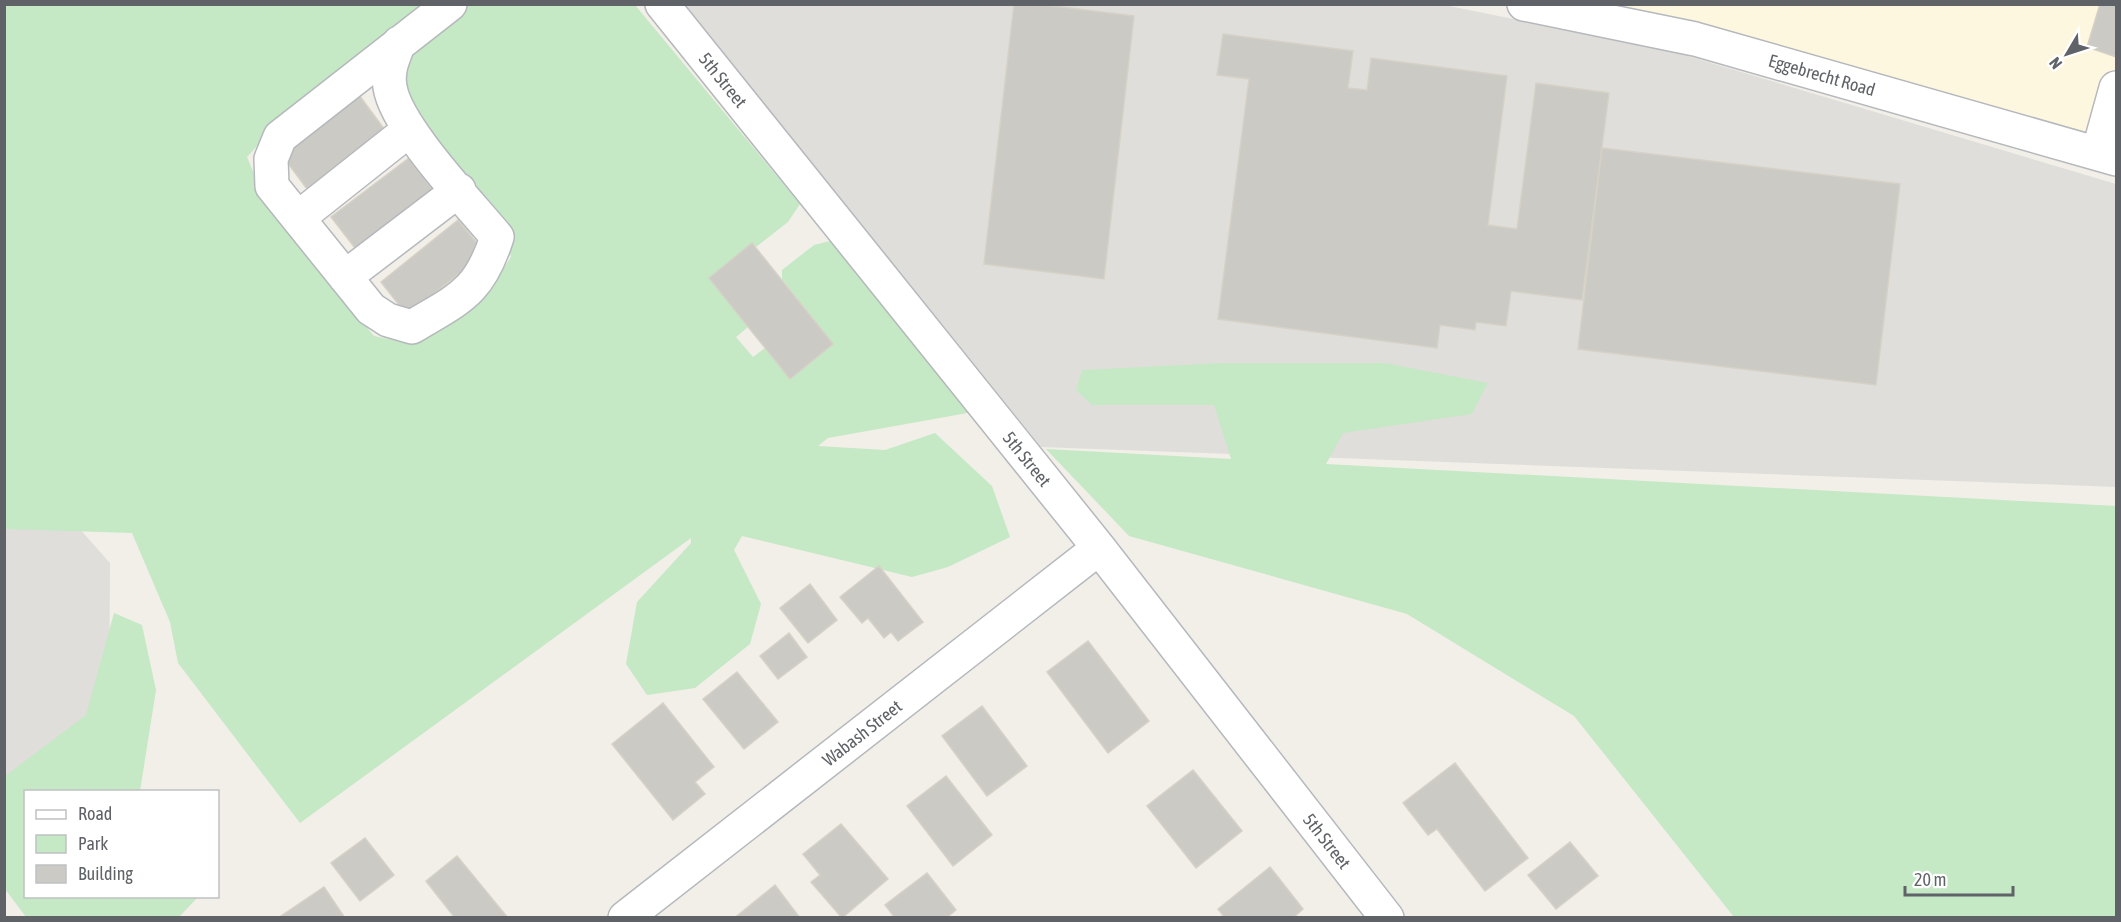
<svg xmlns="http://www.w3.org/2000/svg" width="2121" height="922" font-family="'Asap Condensed',sans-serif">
  <rect width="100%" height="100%" fill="#f1efe8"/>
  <!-- commercial -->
  <path fill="#fef7e0" d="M1607,5H2116V140L1972,100Z"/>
  <!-- industrial -->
  <path fill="#e0deda" d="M684,5H1444L1671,51L2116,184V487L1041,447Z
    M4,444L110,563L109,716L4,793Z"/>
  <!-- green -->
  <path fill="#c5e8c5" d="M4,5H424L281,119L247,157L264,198L336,291L374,336L407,343L486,294L511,257L503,228L411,109L401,75L408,57L464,5H635L800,204L788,222L756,247L752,243L709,278L748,327L736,337L753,357L765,348L790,378L833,344L782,279V270L814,245L830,241L973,412L828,438L818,446L885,450L935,433L992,486L1010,537L948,567L912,577L742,536L734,550L761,604L750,644L695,688L647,695L626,664L637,602L691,543V538L300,823L178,663L170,622L132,533L5,529Z
    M1223,363H1385L1488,383L1472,414L1343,433L1326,464L2116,506V917H1734L1574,716L1407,614L1129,536L1046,449L1231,459L1214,405H1092L1076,390L1082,370Z
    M114,613L142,625L156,690L140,791L26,792V896L198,897L179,917H26L5,889V776L86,715Z"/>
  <!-- building -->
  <path fill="#cccac5" stroke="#d6d1c6" stroke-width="1.5" d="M1014,4H1037L1134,16L1104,279L984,264Z
    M2100,4H2116V57L2087,47Z
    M1223,34L1353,51L1348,88L1367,90L1371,58L1507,76L1488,225L1517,229L1536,83L1609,93L1582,300L1511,291L1506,326L1476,322L1475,330L1440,325L1437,348L1218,319L1249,79L1217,75Z
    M359,95L385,130L307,189L281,154Z
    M1602,148L1900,184L1876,385L1578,349Z
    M409,158L435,192L358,252L331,217Z
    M458,220L485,253L407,315L381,282Z
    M752,243L833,344L790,379L709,278Z
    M879,566L923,622L898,641L891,632L884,638L868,618L862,623L840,597Z
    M810,584L837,620L808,643L780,608Z
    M789,633L807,657L778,679L760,656Z
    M1088,641L1149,721L1108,753L1047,672Z
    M737,672L778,722L744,749L703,699Z
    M663,703L714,767L695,782L705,794L673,820L612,744Z
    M982,706L1027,766L987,796L942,736Z
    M1455,763L1528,858L1485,891L1437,829L1428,835L1403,803Z
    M1193,770L1242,831L1196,868L1147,806Z
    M946,776L992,835L953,866L907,806Z
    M841,824L888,879L842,918L811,882L820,875L803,854Z
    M365,838L394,875L360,901L331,863Z
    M1570,842L1598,876L1556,909L1528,875Z
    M457,856L508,918H455L426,881Z
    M1270,867L1303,909L1293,918H1225L1218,909Z
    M927,873L956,910L946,918H895L885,905Z
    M775,885L800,918H738L737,916Z
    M324,887L345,918H282L281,916Z"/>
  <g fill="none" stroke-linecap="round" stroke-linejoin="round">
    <defs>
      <path id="minor" d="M662,4L1099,548L1387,918
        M1524,4L1695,39L2116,159
        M399,43C393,58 387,71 390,87C396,127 469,203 497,237C479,293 460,298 412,327L388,320L371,309L272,186L271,159L280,137L450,4
        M2098,153L2116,88
        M298,218L409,130
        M345,277L459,190
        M625,918L1099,548"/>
    </defs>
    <!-- minor casing -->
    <use href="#minor" stroke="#b5b8bc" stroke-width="36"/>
    <!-- minor -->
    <use href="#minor" stroke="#fff" stroke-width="33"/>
  </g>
  <g text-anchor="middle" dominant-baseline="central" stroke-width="5" stroke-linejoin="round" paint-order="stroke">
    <!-- street labels -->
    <g font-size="18" fill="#5f6368" stroke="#fff">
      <text transform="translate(1822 75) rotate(16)">Eggebrecht Road</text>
      <text transform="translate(723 80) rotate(51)">5th Street</text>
      <text transform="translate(1027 459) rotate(51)">5th Street</text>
      <text transform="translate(862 733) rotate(-38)">Wabash Street</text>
      <text transform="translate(1327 841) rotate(52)">5th Street</text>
    </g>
  </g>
  <!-- border -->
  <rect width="2121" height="922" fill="none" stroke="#5f6368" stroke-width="12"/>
  <!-- legend -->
  <rect x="24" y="790" width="195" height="108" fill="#ffffff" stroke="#bfc1c3" stroke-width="1.5"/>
  <rect x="36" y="810" width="30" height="9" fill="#ffffff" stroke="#bfc1c3" stroke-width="1.5"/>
  <text x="78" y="820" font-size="18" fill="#5f6368">Road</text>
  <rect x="36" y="835" width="30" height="18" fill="#c5e8c5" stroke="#bfc1c3" stroke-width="1.5"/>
  <text x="78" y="850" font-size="18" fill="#5f6368">Park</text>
  <rect x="36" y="865" width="30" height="18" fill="#cccac5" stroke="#bfc1c3" stroke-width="1.5"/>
  <text x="78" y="880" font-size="18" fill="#5f6368">Building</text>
  <!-- north arrow -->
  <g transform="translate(2067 54) rotate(231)" stroke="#ffffff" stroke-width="4.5" paint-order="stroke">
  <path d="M0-4.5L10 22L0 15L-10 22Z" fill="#5f6368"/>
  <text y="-9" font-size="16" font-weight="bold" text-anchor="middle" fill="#5f6368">N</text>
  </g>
  <!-- scale -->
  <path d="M1905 886v9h108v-9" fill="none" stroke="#5f6368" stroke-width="3"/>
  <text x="1914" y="886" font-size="18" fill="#5f6368" stroke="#ffffff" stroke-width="4.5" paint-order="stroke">20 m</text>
</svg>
